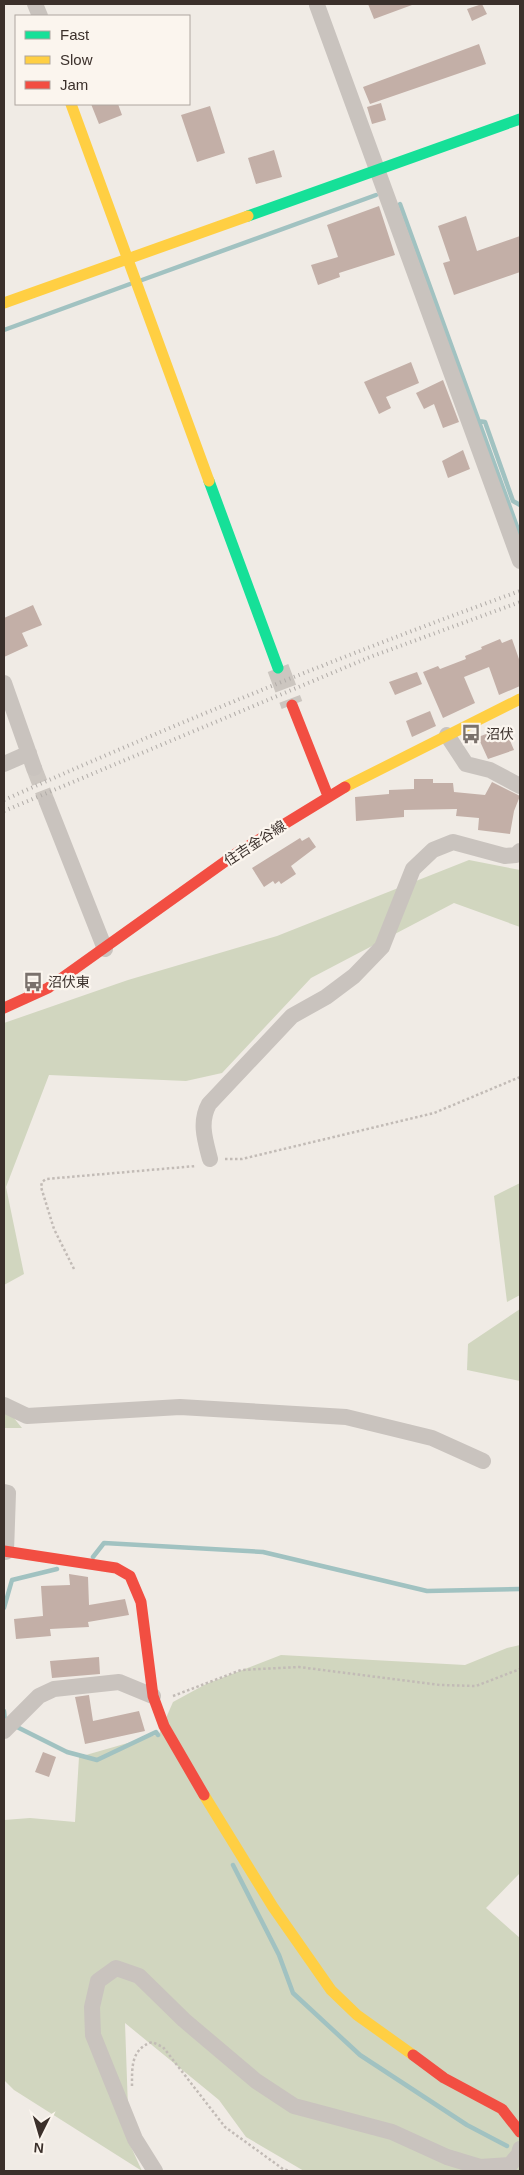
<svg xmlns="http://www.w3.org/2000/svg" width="524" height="2175" font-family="Arial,'Noto Sans JP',sans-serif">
  <rect width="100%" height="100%" fill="#f0ebe5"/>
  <!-- green -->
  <path fill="#d1d6bf" d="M469,860L520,870V927L454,903L311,978L222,1073L186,1081L49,1075L6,1187L24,1274L4,1285V1023L128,980L277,936Z
    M520,1183V1295L507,1302L494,1196Z
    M520,1309V1381L467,1370L468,1344Z
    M4,1410L9,1412L22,1428H4Z
    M520,1645V1873L486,1908L520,1938V2171H304L246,2137L219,2100L125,2023L128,2108L122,2127L142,2171L14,2090L4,2080V1820L30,1818L75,1822L79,1757L159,1734L173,1702L206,1684L281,1655L465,1665L507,1648Z"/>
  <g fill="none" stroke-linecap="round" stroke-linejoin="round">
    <!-- stream -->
    <path stroke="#a1c2c1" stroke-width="4.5" d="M400,204L520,535
      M142,280L376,195
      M4,330L130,284
      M478,421L485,422L513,501L520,505
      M93,1557L104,1543L263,1552L427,1591L520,1589
      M4,1608L12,1580L57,1569
      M4,1711L5,1722L8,1723
      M15,1726L67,1752L97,1760L156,1732L158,1735
      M233,1865L279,1955L293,1993L360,2055L467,2125L507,2146"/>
  </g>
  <!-- building -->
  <path fill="#c3afa7" d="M368,4H412V5L374,19Z
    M482,4L487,14L472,21L467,9Z
    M479,44L486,64L370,104L363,87Z
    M381,103L386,120L372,124L367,107Z
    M91,104H118L122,115L99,124Z
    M210,106L225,153L197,162L181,115Z
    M274,150L282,177L256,184L248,158Z
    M379,206L395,255L339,273L340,277L318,285L311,265L338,257L327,225Z
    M466,216L477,251L520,236V272L454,295L443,263L450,261L438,226Z
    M411,362L419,383L386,397L391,408L379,414L364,382Z
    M443,380L459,422L443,428L434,404L424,409L416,393Z
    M463,450L470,469L448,478L442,461Z
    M33,605L42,625L22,633L28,646L4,657V618Z
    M500,639L502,643L512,639L520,662V686L499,695L489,667L464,677L475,703L443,718L423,672L438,666L440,669L466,659L465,656L482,649L481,647Z
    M417,672L422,684L395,695L389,682Z
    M430,711L436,726L412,737L406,721Z
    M506,731L514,750L488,759L478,737L489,733L491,737Z
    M414,779H433V783H453L454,792L485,795L492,782L520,796L514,811L510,834L478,830L479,818L456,816L457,809L404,810V817L356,821L355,797L389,794V790L414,789Z
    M309,837L316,847L291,866L296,874L281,884L279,881L275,884L273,881L264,887L252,868L300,838L302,841Z
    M69,1574L88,1577L89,1605L125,1599L129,1615L88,1622L89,1627L50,1629L51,1636L16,1639L14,1619L43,1616L41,1586L70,1585Z
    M99,1657L100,1674L52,1678L50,1661Z
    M89,1695L93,1721L139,1711L145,1731L85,1744L75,1697Z
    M43,1752L56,1757L49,1777L35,1772Z"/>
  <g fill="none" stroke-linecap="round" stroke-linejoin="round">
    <!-- street-tunnel -->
    <path stroke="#ccc6c0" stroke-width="16" stroke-dasharray="16 8" stroke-linecap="butt" d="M34,768L47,802"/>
    <!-- secondary-tunnel -->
    <path stroke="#ccc6c0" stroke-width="22" stroke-dasharray="22 11" stroke-linecap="butt" d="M278,668L292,705"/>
    <!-- path -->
    <path stroke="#c2bbb6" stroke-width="2.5" stroke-dasharray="2.5 2.5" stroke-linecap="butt" d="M225,1159H242L434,1113L520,1077
      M74,1269L54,1229L41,1187L42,1182L46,1179L196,1166
      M173,1696L241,1670L299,1667L440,1685L476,1686L520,1669
      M132,2086C132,2067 131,2049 152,2042L163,2047L225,2127L283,2169L290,2171"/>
    <!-- street -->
    <path stroke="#c9c3be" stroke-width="16" d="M35,4L40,16
      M317,5L520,561
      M4,683L34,768
      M447,735L466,764L490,770L520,786
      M4,764L29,753
      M47,802L105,949
      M210,1159C205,1140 199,1122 209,1104L292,1016L326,997L354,976L382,947L413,869L433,850L453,842L505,856L516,855L520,851
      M4,1405L27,1416L180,1407L346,1417L432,1438L483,1461
      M4,1492L8,1493L6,1552
      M4,1731L39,1696L54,1689L119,1682L153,1696
      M155,2171L135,2139L93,2035L92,2007L98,1981L116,1968L139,1976L184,2020L256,2081L294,2106L392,2132L447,2157L480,2167L510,2165L519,2154L520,2149"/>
    <!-- fast -->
    <path stroke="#16e098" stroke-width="11" d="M248,216L520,119
      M209,481L278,668"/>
    <!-- slow -->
    <path stroke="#ffcf43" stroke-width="11" d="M71,104L209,481
      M4,303L248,216
      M345,787L520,699
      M204,1795L273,1907L331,1990L357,2015L413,2055"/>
    <!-- jam -->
    <path stroke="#f24e42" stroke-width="11" d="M292,705L328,796
      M4,1008L48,988L237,853L345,787
      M4,1551L116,1568L130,1576L141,1602L153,1696L164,1726L204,1795
      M413,2055L444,2078L502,2109L520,2132"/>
    <!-- rail -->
    <path stroke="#b1aca8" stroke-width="4" stroke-dasharray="1 4" stroke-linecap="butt" d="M4,800C174,724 345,654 520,591
      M4,811L370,657L520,602"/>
  </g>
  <!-- icons -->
  <defs>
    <symbol id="bus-bare" viewBox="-9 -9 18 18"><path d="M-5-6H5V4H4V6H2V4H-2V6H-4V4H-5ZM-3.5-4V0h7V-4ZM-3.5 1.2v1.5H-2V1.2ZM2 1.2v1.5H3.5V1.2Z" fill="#7a716c" stroke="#fbf5ee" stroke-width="2.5" paint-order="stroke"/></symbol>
  </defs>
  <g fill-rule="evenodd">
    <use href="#bus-bare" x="457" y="720" width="28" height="28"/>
    <use href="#bus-bare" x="19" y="968" width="28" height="28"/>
  </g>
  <g text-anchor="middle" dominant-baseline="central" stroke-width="4.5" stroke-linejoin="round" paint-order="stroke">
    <!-- poi labels -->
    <g font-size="14" fill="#3b302b" stroke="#fbf5ee" text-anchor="start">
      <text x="486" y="734">沼伏</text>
      <text x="48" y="982">沼伏東</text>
    </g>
    <!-- street labels -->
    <g font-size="14" fill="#3b302b" stroke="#fbf5ee">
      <text transform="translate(255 843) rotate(-33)">住吉金谷線</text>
    </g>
  </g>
  <!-- border -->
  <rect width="524" height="2175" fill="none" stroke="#3b302b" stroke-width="10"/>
  <!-- legend -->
  <rect x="15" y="15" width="175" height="90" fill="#fbf5ee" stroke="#aea6a0"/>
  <rect x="25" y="31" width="25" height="8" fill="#16e098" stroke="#aea6a0"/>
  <text x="60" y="40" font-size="15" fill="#3b302b">Fast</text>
  <rect x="25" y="56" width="25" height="8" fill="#ffcf43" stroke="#aea6a0"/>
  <text x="60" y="65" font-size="15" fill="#3b302b">Slow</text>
  <rect x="25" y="81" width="25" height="8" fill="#f24e42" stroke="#aea6a0"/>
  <text x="60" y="90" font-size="15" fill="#3b302b">Jam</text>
  <!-- north arrow -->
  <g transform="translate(40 2135) rotate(185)" stroke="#fbf5ee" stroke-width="4" paint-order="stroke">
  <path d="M0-4L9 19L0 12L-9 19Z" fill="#3b302b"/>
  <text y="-8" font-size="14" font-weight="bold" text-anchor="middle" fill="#3b302b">N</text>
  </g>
</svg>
